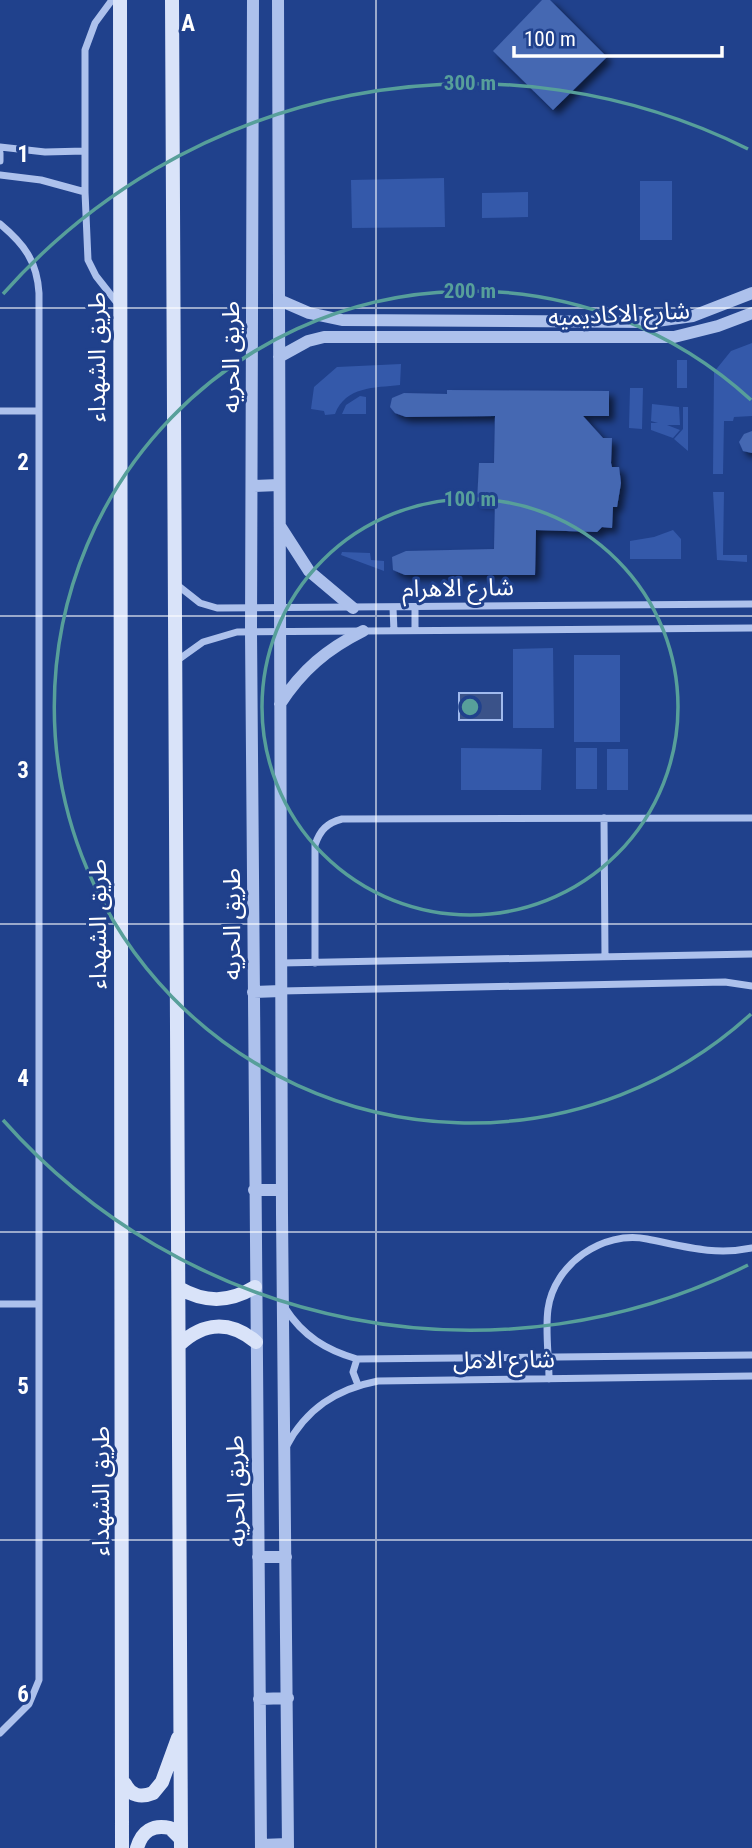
<svg xmlns="http://www.w3.org/2000/svg" width="752" height="1848" font-family="'Roboto Condensed','Noto Sans Arabic',sans-serif">
  <defs>
    <filter id="shadow"><feDropShadow dx="5" dy="5" stdDeviation="3.5" flood-color="#0009"/></filter>
  </defs>
  <rect width="100%" height="100%" fill="#20418c"/>
  <!-- green -->
  <path fill="#3459aa" d="M444,178L445,227L352,228L351,180Z
    M640,181H672V240H640Z
    M528,192V217L482,218V193Z
    M752,343V416L734,417L733,421H724L723,474H713L714,372L731,351Z
    M677,360H687V388H677Z
    M401,364L400,385C374,388 346,386 335,414L325,415L324,411L311,409L314,387L337,367Z
    M630,388H643L642,429L629,428Z
    M360,396L366,397V414H342L346,405Z
    M652,404L679,407L680,425H667L680,430L673,438L651,430V423H658L651,421Z
    M683,407H688V451L674,439L683,429Z
    M713,492H724L723,555H747V562L717,560Z
    M673,530L681,539V559H630V541L654,537Z
    M342,552L370,553L371,560L384,561V571L341,555Z
    M553,648L554,728H513V649Z
    M574,655H620V742H574Z
    M461,748L542,749L541,790H461Z
    M576,748H597V789H576Z
    M607,749H628V790H607Z"/>
  <!-- water -->
  <path fill="#3a5289" stroke="#a1baed" stroke-width="2" d="M459,693H502V720H459Z"/>
  <!-- building -->
  <path fill="#4567b2" filter="url(#shadow)" d="M542,0H550L607,57L553,110L493,51Z
    M447,390L609,391V416H583L603,438H612L611,463L612,467H619L621,483L617,507H613L612,528L602,527L597,532L536,530L535,575H405L393,570L392,557L406,551L494,549L495,502H477L479,463H494L495,416L406,417L395,413L390,407L392,398L404,393L447,394Z
    M752,431V453L743,451L739,442L744,434Z"/>
  <g fill="none" stroke-linecap="round" stroke-linejoin="round">
    <!-- minor -->
    <path stroke="#adc1ec" stroke-width="7" d="M112,0L95,23L85,50V192L88,260L96,276L118,304
      M0,147L45,152L85,151
      M0,153V161
      M0,175L41,180L85,192
      M0,224C24,244 37,261 39,293V1680L29,1704L0,1733
      M0,411H39
      M176,584L200,603L217,608L752,604
      M415,607V630
      M393,608L394,631
      M175,662L203,642L237,632L752,628
      M604,818L605,957
      M281,963L752,954
      M315,963V845C320,830 327,823 342,819L752,818
      M281,991L725,982L752,986
      M0,1304H39
      M285,1308C303,1336 326,1350 357,1359L752,1355
      M357,1359L353,1372L358,1385
      M549,1379C549,1356 545,1331 548,1309C554,1264 603,1230 647,1239C683,1246 714,1256 752,1248
      M286,1447C306,1409 336,1389 378,1381L752,1376"/>
    <!-- tertiary -->
    <path stroke="#adc1ec" stroke-width="12" d="M253,0L251,632L261,1848
      M278,0L282,1214L288,1848
      M279,300L309,313L342,320L649,322L693,316L752,293
      M279,357L308,341L324,337H674L718,326L752,313
      M252,486L279,485
      M280,526L309,571L353,608
      M280,704C302,670 327,649 363,631
      M253,992L281,991
      M254,1190H282
      M258,1557H286
      M259,1699L288,1698
      M261,1845L288,1844"/>
    <!-- secondary -->
    <path stroke="#d9e3f9" stroke-width="14" d="M120,0L122,1848
      M172,0L181,1848
      M179,1288C205,1303 229,1303 255,1287
      M179,1345C203,1322 230,1320 256,1342
      M125,1784C131,1796 141,1798 153,1793L162,1782L178,1738
      M137,1848C142,1831 153,1824 170,1828L181,1839"/>
  </g>
  <!-- grid -->
  <path fill="none" stroke="#fff" stroke-width="2" stroke-opacity="0.55" d="M376,0V1848M0,308H752M0,616H752M0,924H752M0,1232H752M0,1540H752"/>
  <!-- distance rings -->
  <g fill="none" stroke="#579f9a" stroke-width="3.5">
    <circle cx="470" cy="707" r="208"/>
    <path d="M751 1014A416 416 0 1 1 751 400"/>
    <path d="M748 1265A624 624 0 0 1 3 1120M3 294A624 624 0 0 1 748 149"/>
  </g>
  <g text-anchor="middle" dominant-baseline="central" stroke-width="6" stroke-linejoin="round" paint-order="stroke">
    <!-- street labels -->
    <g font-size="24" fill="#fff" stroke="#20418c">
      <text transform="translate(619 314) rotate(-3)">شارع الاكاديميه</text>
      <text transform="translate(97 357) rotate(-90)">طريق الشهداء</text>
      <text transform="translate(231 357) rotate(-90)">طريق الحريه</text>
      <text transform="translate(458 588) rotate(-1)">شارع الاهرام</text>
      <text transform="translate(98 924) rotate(-90)">طريق الشهداء</text>
      <text transform="translate(232 924) rotate(-90)">طريق الحريه</text>
      <text transform="translate(504 1360) rotate(-1)">شارع الامل</text>
      <text transform="translate(101 1491) rotate(-90)">طريق الشهداء</text>
      <text transform="translate(236 1491) rotate(-91)">طريق الحريه</text>
    </g>
  </g>
  <g font-size="23" text-anchor="middle" font-weight="bold" fill="#fff" stroke="#20418c" stroke-width="6" stroke-linejoin="round" paint-order="stroke">
    <text x="188" y="31">A</text>
    <text x="23" y="162">1</text>
    <text x="23" y="470">2</text>
    <text x="23" y="778">3</text>
    <text x="23" y="1086">4</text>
    <text x="23" y="1394">5</text>
    <text x="23" y="1702">6</text>
  </g>
  <circle cx="470" cy="707" r="10" fill="#579f9a" stroke="#20418c" stroke-width="3.5"/>
  <g font-size="21" text-anchor="middle" font-weight="bold" fill="#579f9a" stroke="#20418c" stroke-width="6" stroke-linejoin="round" paint-order="stroke">
    <text x="470" y="90">300 m</text>
    <text x="470" y="298">200 m</text>
    <text x="470" y="506">100 m</text>
  </g>
  <!-- scale -->
  <path d="M514 46v10h208v-10" fill="none" stroke="#ffffff" stroke-width="3.5"/>
  <text x="524" y="46" font-size="21" fill="#ffffff" stroke="#20418c" stroke-width="5" paint-order="stroke">100 m</text>
</svg>
